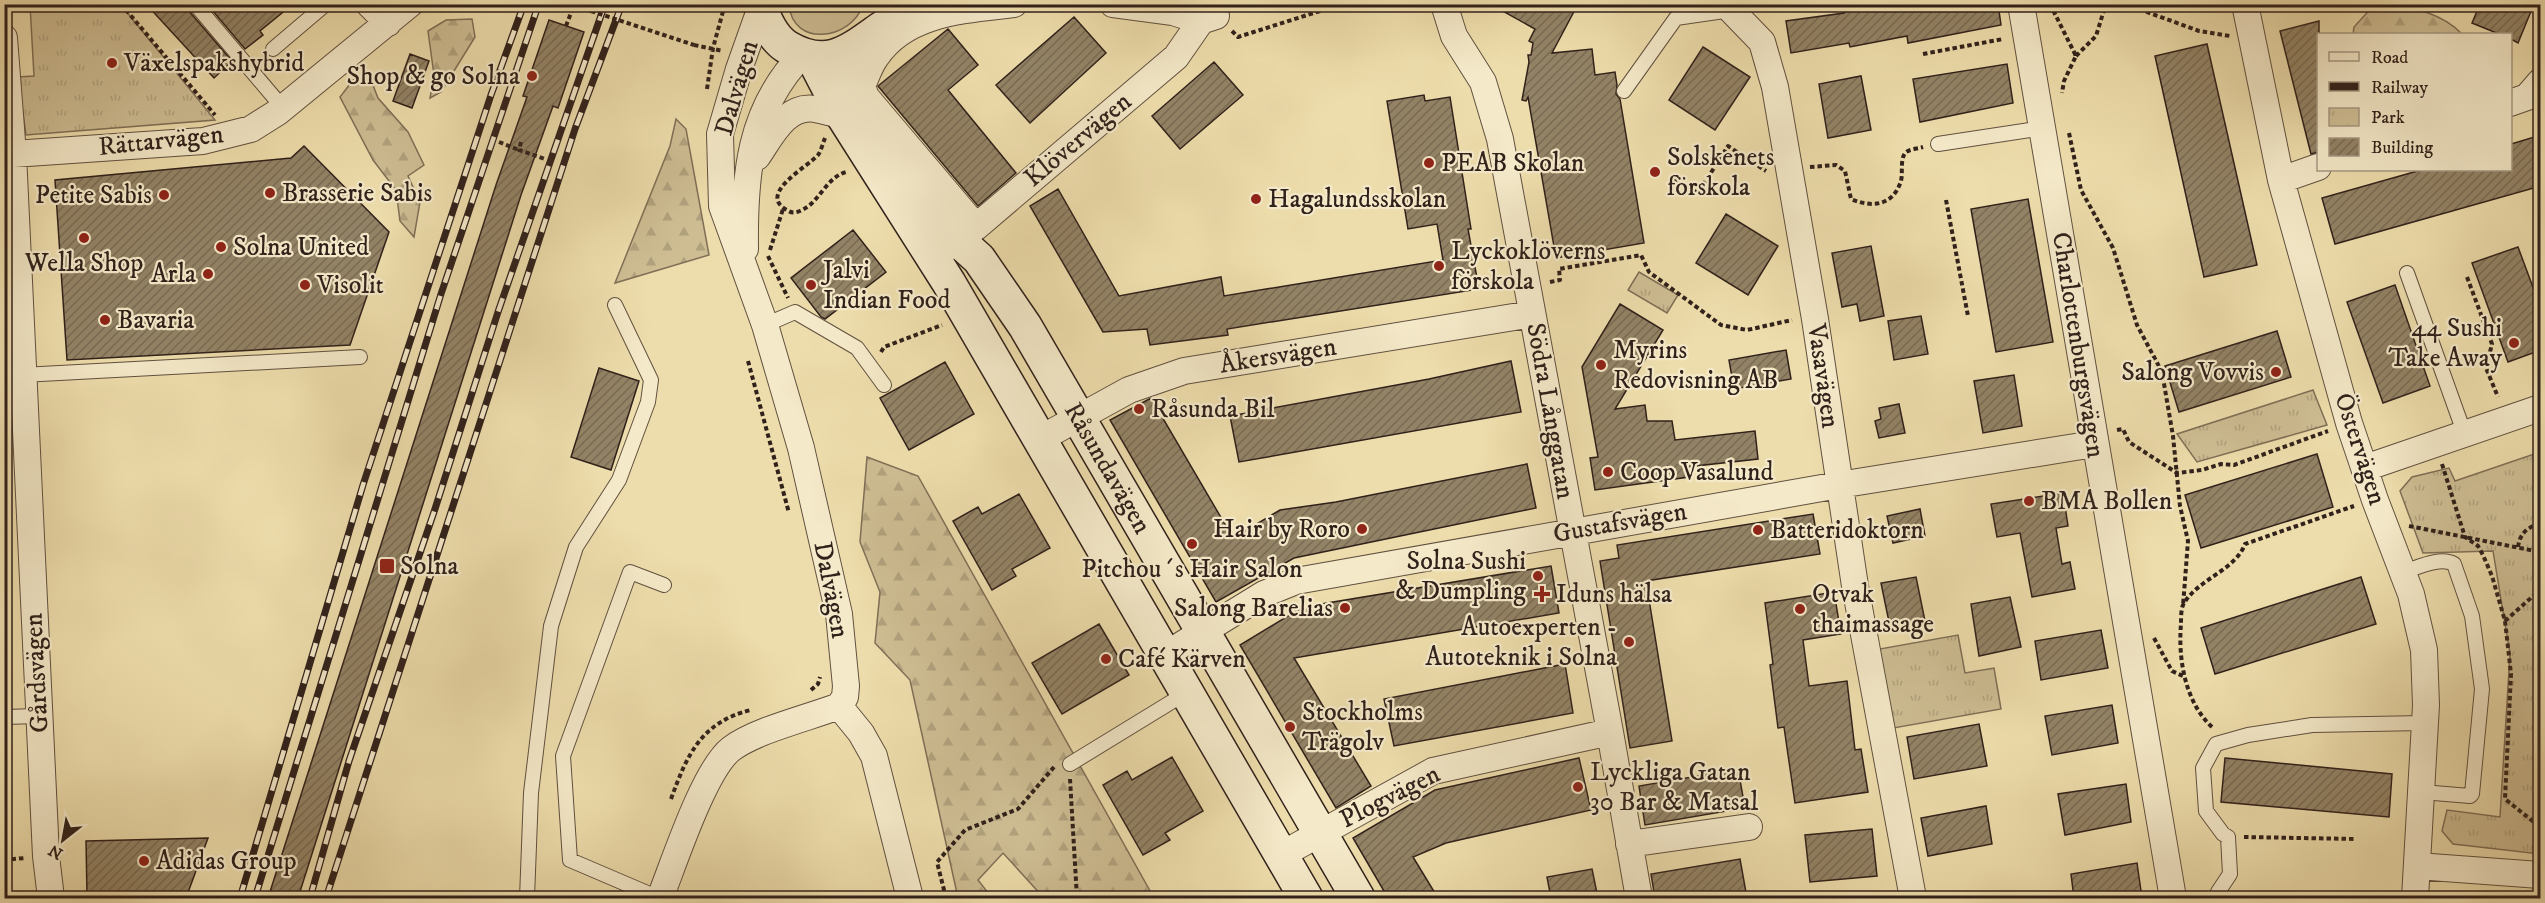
<svg xmlns="http://www.w3.org/2000/svg" width="2545" height="903" font-family="'IM FELL DW Pica',serif">
  <defs>
    <pattern id="forest-firs" width="22" height="20" patternUnits="userSpaceOnUse" patternTransform="scale(1.5)"><rect width="22" height="20" fill="#cebd93"/><path d="M5 1l3.5 6h-7zM16 11l3.5 6h-7z" fill="#b1a27e"/></pattern>
    <pattern id="park-tufts" width="24" height="20" patternUnits="userSpaceOnUse" patternTransform="scale(1.5)"><rect width="24" height="20" fill="#cebd93"/><path d="M3 7l-1-3M5 7V3M7 7l1-3M15 17l-1-3M17 17v-4M19 17l1-3" fill="none" stroke="#b1a27e"/></pattern>
    <pattern id="building-hatch" width="6" height="6" patternUnits="userSpaceOnUse" patternTransform="scale(1.5)"><rect width="6" height="6" fill="#938366"/><path d="M-1 1l2-2M0 6l6-6M5 7l2-2" fill="none" stroke="#786b53"/></pattern>
  </defs>
  <rect width="100%" height="100%" fill="#eeddac"/>
  <filter id="stains"><feTurbulence type="fractalNoise" baseFrequency=".00333" numOctaves="4"/><feColorMatrix values="0 0 0 0 .2 0 0 0 0 .09 0 0 0 0 .02 0 0 0 .5 -.17"/></filter>
  <radialGradient id="worn" r=".72"><stop offset=".6" stop-color="#630" stop-opacity="0"/><stop offset="1" stop-color="#630" stop-opacity=".3"/></radialGradient>
  <!-- grass -->
  <path fill="#cebd93" stroke="#7f6f57" stroke-width="1.5" d="M789,5V4L863,5C851,40 793,48 789,5Z"/>
  <!-- forest -->
  <path fill="url(#forest-firs)" stroke="#7f6f57" stroke-width="1.5" d="M2375,4C2405,5 2441,12 2462,34H2353L2354,27Z
    M472,19L475,37L441,92L430,98L434,75L428,31L446,20Z
    M369,75L378,98L408,132L424,165L408,176L420,202L414,237L400,221L396,190L373,160L340,97L353,80Z
    M676,119L686,129L709,255L615,283L670,146Z
    M867,457L918,476L1154,898H1044L1003,853L978,880L992,898H958L910,680L875,643L880,592L860,542Z"/>
  <!-- park -->
  <path fill="url(#park-tufts)" stroke="#7f6f57" stroke-width="1.5" d="M30,5H121L215,120L26,135L18,77L34,76Z
    M1639,272L1678,295L1667,313L1628,290Z
    M2313,390L2327,425L2197,462L2177,434Z
    M2540,452V854L2453,844L2442,831L2447,810L2500,817L2510,654L2493,551L2423,553L2400,491L2412,477L2449,468L2455,481Z
    M1958,635L1965,673L1994,668L2001,709L1888,729L1874,650Z"/>
  <!-- building -->
  <path fill="url(#building-hatch)" stroke="#30211b" stroke-width="1.5" d="M146,4H186L188,10L232,61L214,78Z
    M207,4H293L260,31L263,35L245,49Z
    M1490,4H1578L1552,53L1592,49L1595,75L1615,72L1617,85L1616,94L1620,99L1644,243L1556,258L1528,97L1526,101L1522,100L1529,62L1528,55H1531L1533,43L1529,41L1535,29Z
    M1842,4H1998L2001,25L1908,43L1907,36L1850,47L1849,43L1791,53L1786,21L1844,13Z
    M2480,4H2534L2518,43L2511,39V34H2499L2472,23Z
    M1074,17L1106,53L1030,123L996,85Z
    M549,20L584,32L558,108L553,106L521,195L298,898H268L496,185L527,97L523,96Z
    M2319,21V152L2311,154L2280,31Z
    M948,29L978,65L948,90L1016,173L978,206L878,86Z
    M2207,44L2257,265L2204,277L2155,56Z
    M1703,47L1750,77L1715,130L1669,100Z
    M410,54L429,61L412,108L393,101Z
    M1214,62L1243,95L1180,149L1152,116Z
    M2007,64L2013,103L1920,122L1913,79Z
    M1861,76L1871,130L1828,138L1819,84Z
    M1424,95L1425,101L1450,97L1471,229H1468L1479,289L1227,329L1228,335L1150,345L1147,329L1103,332L1030,206L1058,189L1119,296L1221,277L1224,296L1443,260L1437,224L1408,229L1387,101Z
    M2541,135V186L2335,244L2322,198L2421,170H2511V144Z
    M304,146L389,232L350,345L67,360L55,180L291,158Z
    M2028,199L2053,342L1996,352L1971,209Z
    M1726,214L1778,246L1748,295L1696,263Z
    M853,230L886,272L825,319L821,317L791,278Z
    M1871,246L1884,316L1860,321L1857,304L1842,307L1832,253Z
    M2518,247L2541,309V350L2508,362L2472,263Z
    M2395,285L2430,386L2383,403L2347,302Z
    M1620,304L1663,330L1615,409L1645,405L1647,421H1672L1675,440L1755,431L1758,459L1687,467L1689,477L1595,490L1590,458L1598,457L1582,367Z
    M1921,316L1928,354L1894,360L1888,321Z
    M2277,331L2291,377L2179,412L2165,366Z
    M1786,350L1791,379L1734,389L1729,360Z
    M1511,361L1521,412L1239,462L1230,416L1429,379Z
    M945,362L974,414L909,450L880,398Z
    M599,368L639,381L611,470L571,457Z
    M2014,375L2022,426L1983,433L1974,381Z
    M1151,398L1233,538L1280,510L1336,502L1527,464L1536,508L1294,558L1216,602L1110,420Z
    M1899,404L1905,433L1879,438L1875,421L1881,419L1879,408Z
    M2317,454L2333,507L2201,548L2185,495Z
    M2063,493L2068,526L2056,528L2062,564L2070,562L2075,589L2032,597L2020,533L1997,537L1991,504Z
    M1019,494L1050,548L1012,569L1016,576L992,590L953,521L978,507L982,514Z
    M1920,509L1925,536L1893,543L1887,516Z
    M1813,514L1820,554L1646,581L1672,741L1630,748L1600,561L1619,558L1617,545Z
    M1551,566L1559,613L1294,658L1371,786L1336,808L1240,645L1303,607Z
    M1916,577L1925,621L1890,627L1881,583Z
    M2361,577L2376,624L2215,674L2201,628Z
    M1834,592L1841,634L1803,640L1809,686L1847,681L1855,750L1861,749L1868,792L1795,803L1784,727L1778,728L1770,665L1773,664L1765,603Z
    M2010,597L2021,647L1979,656L1971,604Z
    M1099,624L1129,675L1062,714L1032,663Z
    M2101,630L2108,668L2041,680L2035,641Z
    M1565,664L1573,713L1394,746L1384,699Z
    M2112,705L2118,743L2052,755L2045,716Z
    M1979,724L1987,766L1914,779L1907,737Z
    M1172,757L1203,811L1165,833L1170,840L1143,855L1103,785L1127,771L1132,780Z
    M1579,758L1591,810L1446,843L1413,857L1438,898H1388L1353,838L1435,790Z
    M2225,758L2392,774L2389,817L2221,802Z
    M1738,769L1745,808L1645,825L1639,786Z
    M2126,784L2131,822L2065,835L2058,794Z
    M1986,806L1992,844L1928,856L1921,818Z
    M1872,829L1877,876L1810,882L1805,835Z
    M208,838L186,898H95L87,896L86,841Z
    M1740,859L1747,898H1655L1651,874Z
    M2137,863L2142,898H2074L2071,874Z
    M1592,869L1598,898H1551L1547,877Z"/>
  <g fill="none" stroke-linecap="round" stroke-linejoin="round">
    <defs>
      <path id="lane" d="M195,4L283,108
        M273,49L326,4
        M1624,91L1676,18L1731,10
        M1938,144L2043,128
        M2407,273L2465,435
        M765,325L795,312L857,348L884,385
        M22,375L360,357
        M2403,572C2417,568 2440,556 2454,564L2472,616L2482,689L2472,794L2470,796L2422,792
        M4,717L39,716
        M1070,764L1186,693
        M527,898L531,793L551,626L576,547L619,480L648,402L651,380L615,305
        M659,898L570,860L563,756L630,572L664,585
        M2217,898L2218,892L2230,874L2228,837L2223,834L2206,811L2203,768L2216,744L2248,735L2312,725L2425,723"/>
      <path id="street" d="M369,4L388,23
        M1113,4L1173,12L1201,21
        M1444,4L1454,36L1483,82L1500,139L1610,732L1639,898
        M2021,4L2173,898
        M2245,4L2281,180L2349,423L2375,500L2411,594L2424,650L2426,705L2415,898
        M761,7L739,69L720,134L722,206L765,325L801,448L839,614L846,686L845,697L839,706
        M1731,10L1762,42L1775,87L1815,319L1855,586L1913,898
        M4,38L13,154L46,856L51,898
        M2510,103L2527,97L2540,82
        M13,154L203,141L251,129L278,112L410,4
        M757,157C771,137 786,104 815,109C824,110 834,114 843,116
        M2281,180L2318,167
        M976,227L866,97L862,86C866,77 870,65 876,57C906,12 965,10 1014,4
        M745,249C744,176 749,110 802,55
        M945,249L976,227L1176,57L1201,21L1216,16
        M1038,440L1129,390L1184,371L1532,314
        M2365,468L2540,408
        M1165,655L1264,594L1296,581L1839,485L2094,444
        M839,706L861,733L874,756L910,898
        M1629,844L1749,827
        M1281,855L1433,771L1610,732
        M2417,866L2540,875
        M660,898C674,863 704,770 731,749C756,730 808,718 839,706"/>
      <g id="secondary">
        <path d="M761,4C763,19 774,39 787,47C826,70 847,53 879,30C893,20 909,12 924,4"/>
        <path id="s1" d="M845,53L849,78L865,120L958,240L979,259L1025,326L1358,898"/>
        <path d="M813,58L843,116L949,283L1306,898"/>
      </g>
    </defs>
    <!-- lane casing -->
    <use href="#lane" stroke="#60503f" stroke-width="16"/>
    <!-- street casing -->
    <use href="#street" stroke="#60503f" stroke-width="28"/>
    <!-- secondary casing -->
    <use href="#secondary" stroke="#30211b" stroke-width="36"/>
    <!-- path -->
    <path stroke="#30211b" stroke-width="4" stroke-dasharray="4.5 3" stroke-linecap="butt" d="M121,4L215,115
      M2050,4L2076,56L2064,81L2062,93
      M2125,4L2199,31L2230,36
      M572,5L591,11
      M566,26L574,5
      M1232,31L1238,37L1342,4
      M694,45L723,51
      M1923,54L2003,39
      M2076,56L2096,36L2104,10L2112,4
      M707,89L713,48L725,4
      M2069,133L2081,190L2113,248L2137,325L2162,372L2173,436L2180,506L2188,541L2183,606
      M825,138C823,143 821,151 818,155C809,166 756,194 787,210C791,213 795,213 800,211C820,203 825,178 846,172
      M499,142L519,150
      M521,142L519,150L545,159
      M1810,167L1836,165L1845,171L1851,199C1872,208 1893,206 1901,181C1903,173 1900,160 1905,153C1909,149 1917,149 1923,147
      M1673,180L1698,193L1728,146L1766,171
      M1946,200L1968,316
      M770,250L783,209
      M768,256L788,298
      M2467,277L2492,344L2486,368L2498,397
      M1550,282L1560,280L1559,269L1641,255L1649,272L1721,325L1747,330L1792,320
      M881,352L884,347L942,325
      M748,361L789,513
      M2117,430L2123,429L2129,442L2177,473L2202,470L2221,464L2234,465L2328,431
      M2442,464L2465,537L2478,546L2483,555L2492,576L2505,621L2511,674L2505,799L2540,827
      M2409,526L2540,552
      M2518,547C2520,533 2527,528 2540,523
      M2505,621L2540,590
      M2154,638L2172,671L2183,676
      M811,690L818,684L820,677
      M2212,727C2185,702 2178,659 2181,624C2181,618 2181,610 2183,605C2197,579 2235,571 2245,544L2354,506
      M1070,779L1077,898
      M671,799C687,755 701,722 751,710
      M2244,837L2356,839
      M4,860L25,858
      M2452,897L2453,898
      M946,898L937,862L965,830L1018,809L1054,767"/>
    <!-- lane -->
    <use href="#lane" stroke="#f4e9c9" stroke-width="14"/>
    <!-- street -->
    <use href="#street" stroke="#f4e9c9" stroke-width="26"/>
    <!-- secondary -->
    <use href="#secondary" stroke="#f4e9c9" stroke-width="33"/>
    <defs>
      <path id="rail" d="M240,898L363,485L491,95L524,4
        M255,898L441,294L538,6
        M310,898L349,761L435,509L498,312L605,4
        M326,898L575,129L622,4"/>
    </defs>
    <!-- rail casing -->
    <use href="#rail" stroke="#30211b" stroke-width="7"/>
    <!-- rail -->
    <use href="#rail" stroke="#f4e9c9" stroke-width="4.5" stroke-dasharray="14" stroke-linecap="butt"/>
    <!-- path-bridge -->
    <path stroke="#30211b" stroke-width="4" stroke-dasharray="4.5 3" stroke-linecap="butt" d="M591,11L694,45"/>
  </g>
  <!-- markers -->
  <g fill="#8f2418" stroke="#f4e9c9" stroke-width="2">
    <circle cx="112" cy="63" r="6"/>
    <circle cx="532" cy="76" r="6"/>
    <circle cx="1429" cy="163" r="6"/>
    <circle cx="1655" cy="172" r="6"/>
    <circle cx="270" cy="193" r="6"/>
    <circle cx="164" cy="195" r="6"/>
    <circle cx="1256" cy="199" r="6"/>
    <circle cx="84" cy="238" r="6"/>
    <circle cx="221" cy="247" r="6"/>
    <circle cx="1439" cy="266" r="6"/>
    <circle cx="208" cy="274" r="6"/>
    <circle cx="305" cy="285" r="6"/>
    <circle cx="811" cy="285" r="6"/>
    <circle cx="105" cy="320" r="6"/>
    <circle cx="2514" cy="343" r="6"/>
    <circle cx="1601" cy="365" r="6"/>
    <circle cx="2276" cy="372" r="6"/>
    <circle cx="1139" cy="409" r="6"/>
    <circle cx="1608" cy="472" r="6"/>
    <circle cx="2029" cy="501" r="6"/>
    <circle cx="1362" cy="529" r="6"/>
    <circle cx="1758" cy="530" r="6"/>
    <circle cx="1192" cy="544" r="6"/>
    <rect x="379" y="558" width="16" height="16" rx="3"/>
    <circle cx="1538" cy="576" r="6"/>
    <path d="M1539 585h6v6h6v6h-6v6h-6v-6h-6v-6h6z"/>
    <circle cx="1345" cy="608" r="6"/>
    <circle cx="1800" cy="609" r="6"/>
    <circle cx="1629" cy="642" r="6"/>
    <circle cx="1106" cy="659" r="6"/>
    <circle cx="1290" cy="727" r="6"/>
    <circle cx="1578" cy="787" r="6"/>
    <circle cx="144" cy="861" r="6"/>
  </g>
  <g text-anchor="middle" dominant-baseline="central" stroke-width="4.5" stroke-linejoin="round" paint-order="stroke">
    <!-- poi labels -->
    <g font-size="26" fill="#30211b" stroke="#f4e9c9" text-anchor="start">
      <text x="124" y="63">Växelspakshybrid</text>
      <text x="520" y="76" text-anchor="end">Shop &amp; go Solna</text>
      <text x="1667" y="157">Solskenets<tspan x="1667" dy="30">förskola</tspan></text>
      <text x="1441" y="163">PEAB Skolan</text>
      <text x="282" y="193">Brasserie Sabis</text>
      <text x="152" y="195" text-anchor="end">Petite Sabis</text>
      <text x="1268" y="199">Hagalundsskolan</text>
      <text x="233" y="247">Solna United</text>
      <text x="1451" y="251">Lyckoklöverns<tspan x="1451" dy="30">förskola</tspan></text>
      <text x="84" y="263" text-anchor="middle">Wella Shop</text>
      <text x="823" y="270">Jalvi<tspan x="823" dy="30">Indian Food</tspan></text>
      <text x="196" y="274" text-anchor="end">Arla</text>
      <text x="317" y="285">Visolit</text>
      <text x="117" y="320">Bavaria</text>
      <text x="2502" y="328" text-anchor="end">44 Sushi<tspan x="2502" dy="30">Take Away</tspan></text>
      <text x="1613" y="350">Myrins<tspan x="1613" dy="30">Redovisning AB</tspan></text>
      <text x="2264" y="372" text-anchor="end">Salong Vovvis</text>
      <text x="1151" y="409">Råsunda Bil</text>
      <text x="1620" y="472">Coop Vasalund</text>
      <text x="2041" y="501">BMA Bollen</text>
      <text x="1350" y="529" text-anchor="end">Hair by Roro</text>
      <text x="1770" y="530">Batteridoktorn</text>
      <text x="1526" y="561" text-anchor="end">Solna Sushi<tspan x="1526" dy="30">&amp; Dumpling</tspan></text>
      <text x="400" y="566">Solna</text>
      <text x="1192" y="569" text-anchor="middle">Pitchou´s Hair Salon</text>
      <text x="1556" y="594">Iduns hälsa</text>
      <text x="1812" y="594">Otvak<tspan x="1812" dy="30">thaimassage</tspan></text>
      <text x="1333" y="608" text-anchor="end">Salong Barelias</text>
      <text x="1617" y="627" text-anchor="end">Autoexperten -<tspan x="1617" dy="30">Autoteknik i Solna</tspan></text>
      <text x="1118" y="659">Café Kärven</text>
      <text x="1302" y="712">Stockholms<tspan x="1302" dy="30">Trägolv</tspan></text>
      <text x="1590" y="772">Lyckliga Gatan<tspan x="1590" dy="30">30 Bar &amp; Matsal</tspan></text>
      <text x="156" y="861">Adidas Group</text>
    </g>
    <!-- street labels -->
    <g font-size="26" fill="#30211b" stroke="#f4e9c9">
      <text transform="translate(737 88) rotate(-74)">Dalvägen</text>
      <text transform="translate(1078 140) rotate(-40)">Klövervägen</text>
      <text transform="translate(161 141) rotate(-6)">Rättarvägen</text>
      <text transform="translate(2078 345) rotate(81)">Charlottenburgsvägen</text>
      <text transform="translate(1278 356) rotate(-9)">Åkersvägen</text>
      <text transform="translate(1823 376) rotate(82)">Vasavägen</text>
      <text transform="translate(1550 411) rotate(80)">Södra Långgatan</text>
      <text transform="translate(2360 449) rotate(72)">Östervägen</text>
      <text stroke="none"><textPath href="#s1" startOffset="496">Råsundavägen</textPath></text>
      <text transform="translate(1620 523) rotate(-10)">Gustafsvägen</text>
      <text transform="translate(831 590) rotate(79)">Dalvägen</text>
      <text transform="translate(37 673) rotate(-93)">Gårdsvägen</text>
      <text transform="translate(1390 797) rotate(-27)">Plogvägen</text>
    </g>
  </g>
  <!-- margin -->
  <rect width="2545" height="903" fill="none" stroke="#eeddac" stroke-width="24"/>
  <rect x="6" y="6" width="2533" height="891" fill="none" stroke="#30211b" stroke-width="3"/>
  <rect x="12" y="12" width="2521" height="879" fill="none" stroke="#30211b" stroke-width="1.5"/>
  <!-- legend -->
  <rect x="2317" y="33" width="195" height="138" fill="#f4e9c9" stroke="#a69983" stroke-width="1.5"/>
  <rect x="2329" y="52" width="30" height="9" fill="#f4e9c9" stroke="#a69983" stroke-width="1.5"/>
  <text x="2371" y="63" font-size="18" fill="#30211b">Road</text>
  <rect x="2329" y="82" width="30" height="9" fill="#30211b" stroke="#a69983" stroke-width="1.5"/>
  <text x="2371" y="93" font-size="18" fill="#30211b">Railway</text>
  <rect x="2329" y="108" width="30" height="18" fill="url(#park-tufts)" stroke="#a69983" stroke-width="1.5"/>
  <text x="2371" y="123" font-size="18" fill="#30211b">Park</text>
  <rect x="2329" y="138" width="30" height="18" fill="url(#building-hatch)" stroke="#a69983" stroke-width="1.5"/>
  <text x="2371" y="153" font-size="18" fill="#30211b">Building</text>
  <!-- north arrow -->
  <g transform="translate(63 840) rotate(211)" stroke="#f4e9c9" stroke-width="4.5" paint-order="stroke">
  <path d="M0-4.5L10 22L0 15L-10 22Z" fill="#30211b"/>
  <text y="-9" font-size="16" font-weight="bold" text-anchor="middle" fill="#30211b">N</text>
  </g>
  <rect width="100%" height="100%" filter="url(#stains)"/>
  <rect width="100%" height="100%" fill="url(#worn)"/>
</svg>
